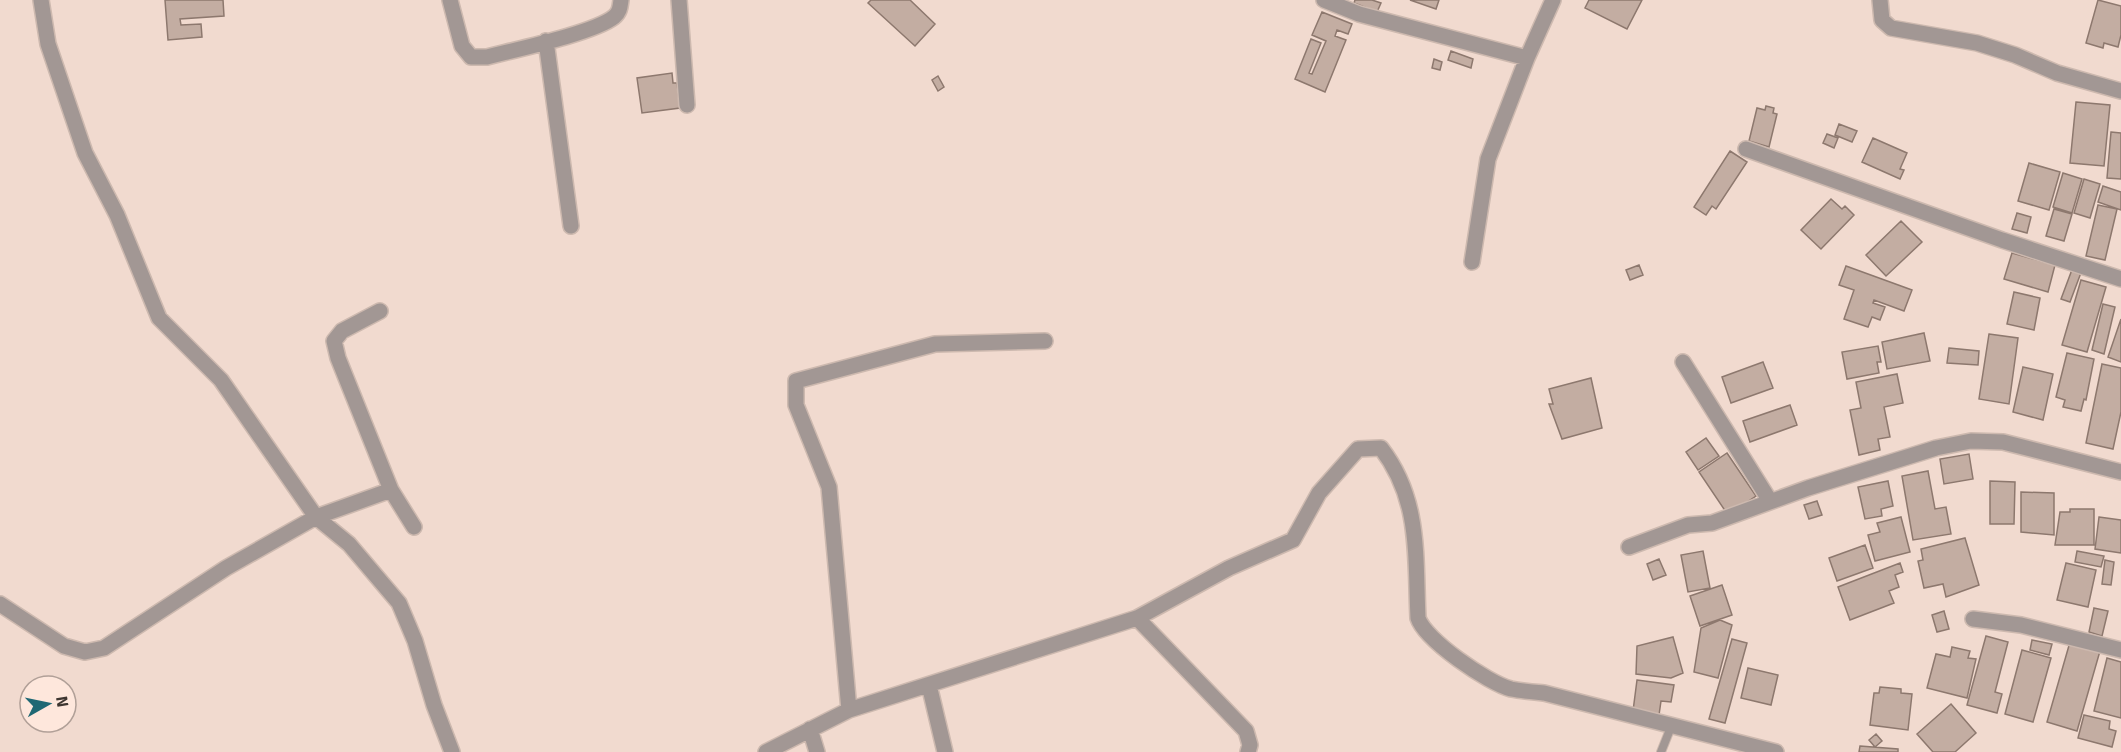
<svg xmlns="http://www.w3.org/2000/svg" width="2121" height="752" font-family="Signika,sans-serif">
  <rect width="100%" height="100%" fill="#f1dacf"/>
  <!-- building -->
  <path fill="#c3ada2" stroke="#8d786e" stroke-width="1.5" d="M165,0H223L224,16L180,19L181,25L201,24L202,37L168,40Z
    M871,0H910L935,24L915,46L868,3Z
    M1355,0H1372L1381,3L1377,12L1354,3Z
    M1410,0H1439L1436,9Z
    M1589,0H1642L1627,29L1585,8Z
    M2098,0L2121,6V35L2118,47L2104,43L2103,48L2086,43Z
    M1322,12L1352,24L1348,34L1337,30L1335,36L1346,40L1325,92L1295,79L1311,39L1321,43L1309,73L1312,74L1326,41L1312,35Z
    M1451,51L1473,59L1471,68L1448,60Z
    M1434,59L1442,62L1440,70L1432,68Z
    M672,73L673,83H677L680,108L642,113L637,78Z
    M938,76L944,87L938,91L932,80Z
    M2076,102L2110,105L2104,166L2070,163Z
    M1766,106L1774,108L1773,113L1777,114L1769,147L1749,141L1757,108L1765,110Z
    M1839,124L1857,131L1852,142L1835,135Z
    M2111,132L2121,133V179L2107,178Z
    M1827,134L1838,138L1834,148L1823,143Z
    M1873,138L1907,153L1900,169L1904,170L1900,179L1862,162Z
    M1730,151L1747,162L1716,209L1712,206L1706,215L1694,207Z
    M2029,163L2060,172L2049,210L2018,201Z
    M2063,173L2082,179L2072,213L2053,207Z
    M2084,179L2100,184L2090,218L2074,213Z
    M2103,186L2121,192V210L2098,202Z
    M1831,199L1842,209L1845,206L1854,215L1821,249L1801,230Z
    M2098,205L2117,209L2105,260L2086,256Z
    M2054,209L2072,214L2064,241L2046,236Z
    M2017,213L2031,217L2027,233L2012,229Z
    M1901,221L1922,242L1886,276L1866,255Z
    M2012,253L2055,265L2048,292L2004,279Z
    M1639,265L1643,275L1630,280L1626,270Z
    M1846,266L1912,290L1904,311L1874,300L1873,303L1885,307L1880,320L1872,317L1868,327L1844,319L1854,290L1839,285Z
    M2073,267L2082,270L2070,302L2061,299Z
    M2081,280L2106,287L2087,352L2062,345Z
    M2014,292L2040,298L2034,330L2007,324Z
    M2103,304L2115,307L2104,354L2092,350Z
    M2121,319V362L2108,357Z
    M1924,333L1930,361L1887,369L1882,342Z
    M1989,334L2018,338L2009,404L1979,399Z
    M1878,346L1881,362H1877L1879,373L1847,379L1842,352Z
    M1949,348L1979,351L1978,365L1947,363Z
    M2067,353L2094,359L2086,400L2084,399L2081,411L2063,407L2065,400L2056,397Z
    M1763,362L1773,388L1731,403L1722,377Z
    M2102,364L2121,368V412L2113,449L2086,443Z
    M2023,367L2053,374L2043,420L2013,412Z
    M1897,374L1903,403L1884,407L1890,437L1878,439L1880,450L1859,455L1850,410L1861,408L1856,382Z
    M1591,378L1602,428L1562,439L1549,404H1553L1549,389Z
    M1790,405L1797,425L1750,442L1743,421Z
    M1706,438L1719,456L1698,470L1686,452Z
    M1727,453L1756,496L1728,515L1699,472Z
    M1969,454L1973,479L1944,484L1940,459Z
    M1928,471L1935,509L1946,507L1951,534L1913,540L1902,476Z
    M1888,481L1893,506L1881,509L1882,516L1865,519L1858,487Z
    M1990,481L2015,482L2014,524H1990Z
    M2021,492L2054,493V535L2021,532Z
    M1817,501L1822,515L1809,519L1804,505Z
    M2070,509H2094V545H2055L2060,512H2070Z
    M1901,517L1910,552L1875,561L1868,535L1880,532L1877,523Z
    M2099,517L2121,520V553L2095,549Z
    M1965,538L1979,585L1946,597L1943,584L1924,588L1918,561L1923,560L1921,549Z
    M1865,545L1873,568L1837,581L1829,558Z
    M1703,551L1710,588L1688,592L1681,555Z
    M2077,551L2104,556L2101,567L2075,562Z
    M1659,559L1666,575L1653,580L1647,564Z
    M2105,560L2114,562L2111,585L2102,584Z
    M1900,563L1903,572L1895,575L1899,587L1889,591L1894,603L1850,620L1838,587Z
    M2066,563L2096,570L2088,607L2057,600Z
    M1722,585L1732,615L1700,626L1690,596Z
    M2094,608L2108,611L2102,636L2089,632Z
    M1944,611L1949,629L1937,632L1932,615Z
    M1720,620L1732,625L1718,678L1694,672L1701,628Z
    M1986,636L2008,642L1995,692L2002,694L1997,713L1967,705Z
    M1673,637L1683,673L1671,678L1636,674L1637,646Z
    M1732,639L1747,643L1725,723L1709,719Z
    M2032,640L2052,644L2049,655L2030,650Z
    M2070,642L2100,651L2077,731L2047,722Z
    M1952,647L1970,651L1968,658L1976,659L1967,698L1927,688L1936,654L1950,657Z
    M2022,650L2051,658L2033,722L2005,714Z
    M2107,658L2121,662V718L2094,711Z
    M1748,668L1778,675L1771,705L1741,698Z
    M1637,680L1674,685L1671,702L1661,701L1659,715L1633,711Z
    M1880,687L1901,689V693L1912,694L1908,730L1870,725L1874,693H1879Z
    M1951,704L1976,733L1955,752H1933L1917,734Z
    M2084,715L2110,721L2109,729L2116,731L2112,747L2078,738Z
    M1876,734L1882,741L1875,747L1869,740Z
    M1860,746L1898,749V752H1859Z"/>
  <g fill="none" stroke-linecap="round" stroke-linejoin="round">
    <defs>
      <path id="service" d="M1661,752L1671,727"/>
      <path id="minor" d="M41,0L48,44L85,153L117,215L159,318L221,380L316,517L349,544L399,603L415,641L434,705L452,752
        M450,0L462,46L471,57H487C514,50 594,33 614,17C620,12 620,7 621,0
        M679,0L687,105
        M1324,0L1359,14L1527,58
        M1880,0L1882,20L1891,28L1977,43L2015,55L2057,73L2121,91
        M546,41L571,226
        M1746,149L2002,240L2121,279
        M1472,262L1488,159L1527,58L1553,0
        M380,311L342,331L334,341L338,358L391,490L414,527
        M1683,362L1770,501
        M1629,547L1688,525L1712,523L1808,488L1936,448L1971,441L2003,442L2121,472
        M0,604L64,646L85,652L104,648L226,568L316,517L391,490
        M1137,618L1246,731L1250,745L1248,752
        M1973,619L2021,625L2121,650
        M929,685L945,752
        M849,710L829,487L796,405V381L935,344L1045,341
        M810,729L817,752
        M766,752L849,710L1137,618L1229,568L1293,540L1319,493L1358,449L1381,448C1421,500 1415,556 1418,618C1425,640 1488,683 1511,689C1521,691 1533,692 1544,693L1776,752"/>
    </defs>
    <!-- service casing -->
    <use href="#service" stroke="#cdb9af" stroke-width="10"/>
    <!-- minor casing -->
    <use href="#minor" stroke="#cdb9af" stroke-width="18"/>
    <!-- service -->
    <use href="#service" stroke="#a29794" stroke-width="8"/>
    <!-- minor -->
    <use href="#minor" stroke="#a29794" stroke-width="15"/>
  </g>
  <!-- north arrow -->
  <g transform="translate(48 704) rotate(81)"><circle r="28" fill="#fee7dc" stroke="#b1a098" stroke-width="1.5"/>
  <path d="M0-4.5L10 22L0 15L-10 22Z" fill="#1f6874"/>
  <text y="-9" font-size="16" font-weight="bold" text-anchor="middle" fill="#3e3631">N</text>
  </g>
</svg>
